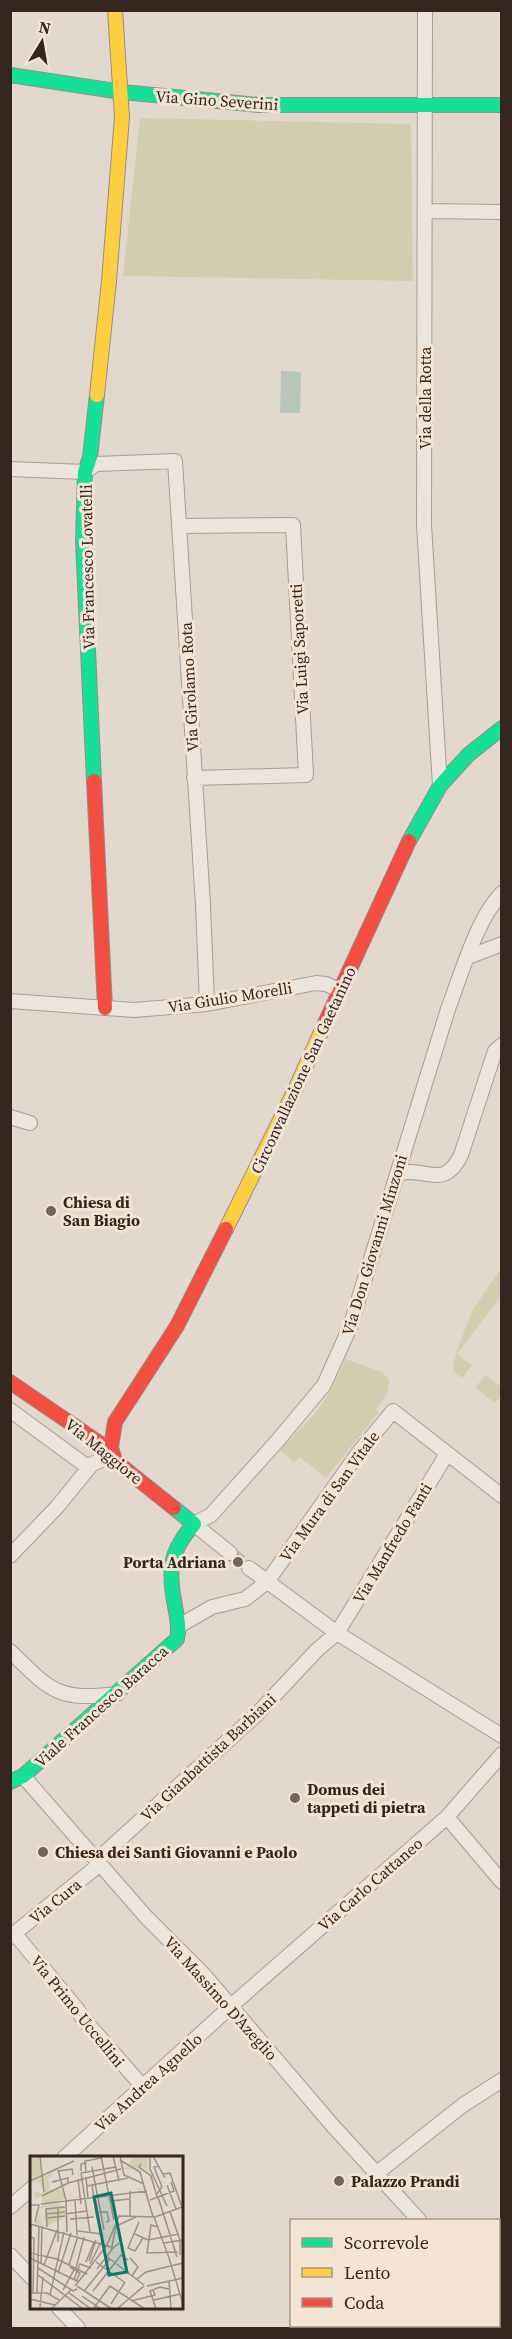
<svg xmlns="http://www.w3.org/2000/svg" width="512" height="2339" font-family="'Source Serif 4',serif">
  <rect width="100%" height="100%" fill="#e3d8cd"/>
  <!-- green -->
  <path fill="#d4ceb0" d="M140,118L411,124L413,281L123,276Z
    M501,1268V1296L457,1354L472,1365L462,1378L455,1373L453,1368L456,1353L472,1311Z
    M345,1359L382,1372L389,1379L388,1392L376,1410L379,1412L326,1478L300,1457L294,1463L280,1450C312,1417 329,1403 345,1359Z
    M485,1375L501,1387V1395L495,1403L475,1388Z"/>
  <!-- water -->
  <path fill="#b8c6bb" d="M281,371L301,372L300,413H280Z"/>
  <g fill="none" stroke-linecap="round" stroke-linejoin="round">
    <!-- street-tunnel -->
    <path stroke="#c0b4aa" stroke-width="14" stroke-dasharray="14 7" stroke-linecap="butt" d="M230,1553L249,1568"/>
    <defs>
      <path id="street" d="M425,10L424,525L440,786
        M425,211L502,212
        M10,469L85,472L96,464L175,461L203,905L207,1004
        M179,526L293,525L306,775L194,778
        M468,957L502,944
        M10,1001L134,1010L207,1004L316,983L326,984L341,991
        M10,1117L30,1123
        M397,1174C424,1165 443,1192 461,1155L495,1051L502,1045
        M10,1410L89,1468
        M230,1553L194,1524L211,1515L279,1439L324,1385L350,1327L448,1009C461,975 477,918 502,893
        M10,1556L57,1507L92,1464L106,1458L115,1461
        M249,1568L337,1633L502,1736
        M179,1626L212,1607L245,1599L267,1582L359,1452L393,1411L502,1496
        M10,1651C51,1691 57,1701 117,1694
        M23,1776L147,1918L205,1976L333,2126L419,2220
        M447,1817L502,1882
        M96,1861L257,1714L317,1650L337,1633L447,1454
        M15,1934L77,2009L82,2017L143,2087
        M10,1937L99,1865
        M64,2158L240,1998L447,1817L502,1754
        M377,2173L463,2105L502,2080
        M10,2207L32,2188
        M498,2245L502,2242
        M10,2255L32,2278
        M59,2308L78,2328
        M498,2312L502,2315"/>
      <path id="fast" d="M10,75L122,92L259,105H502
        M94,781L83,541L85,472L90,457L97,395
        M409,841L440,786L468,755L502,728
        M10,1782L23,1776L177,1639C180,1628 177,1618 175,1606C168,1570 169,1552 194,1524L174,1508"/>
      <path id="slow" d="M97,395L109,281L122,117L115,10
        M226,1229L294,1092L326,1021"/>
      <path id="jam" d="M94,781L105,1008
        M326,1021L409,841
        M10,1382L98,1442L115,1461L174,1508
        M115,1461L111,1447L115,1422L177,1326L226,1229"/>
    </defs>
    <!-- street casing -->
    <use href="#street" stroke="#a89e96" stroke-width="16"/>
    <!-- fast casing -->
    <use href="#fast" stroke="#978d86" stroke-width="16"/>
    <!-- slow casing -->
    <use href="#slow" stroke="#978d86" stroke-width="16"/>
    <!-- jam casing -->
    <use href="#jam" stroke="#978d86" stroke-width="16"/>
    <!-- street -->
    <use href="#street" stroke="#ebe5de" stroke-width="14"/>
    <!-- fast -->
    <use href="#fast" stroke="#16e098" stroke-width="14"/>
    <!-- slow -->
    <use href="#slow" stroke="#ffcf43" stroke-width="14"/>
    <!-- jam -->
    <use href="#jam" stroke="#f24e42" stroke-width="14"/>
  </g>
  <!-- markers -->
  <g fill="#72645c" stroke="#f3e4d4" stroke-width="2">
    <circle cx="51" cy="1211" r="6"/>
    <circle cx="238" cy="1562" r="6"/>
    <circle cx="295" cy="1798" r="6"/>
    <circle cx="43" cy="1852" r="6"/>
    <circle cx="339" cy="2181" r="6"/>
  </g>
  <g text-anchor="middle" dominant-baseline="central" stroke-width="6" stroke-linejoin="round" paint-order="stroke">
    <!-- street labels -->
    <g font-size="16" fill="#35261f" stroke="#f3e4d4">
      <text transform="translate(217 100) rotate(4)">Via Gino Severini</text>
      <text transform="translate(425 398) rotate(-90)">Via della Rotta</text>
      <text transform="translate(87 567) rotate(-91)">Via Francesco Lovatelli</text>
      <text transform="translate(299 649) rotate(-93)">Via Luigi Saporetti</text>
      <text transform="translate(189 687) rotate(-93)">Via Girolamo Rota</text>
      <text transform="translate(230 997) rotate(-9)">Via Giulio Morelli</text>
      <text transform="translate(303 1070) rotate(-65)">Circonvallazione San Gaetanino</text>
      <text transform="translate(374 1245) rotate(-73)">Via Don Giovanni Minzoni</text>
      <text transform="translate(104 1451) rotate(39)">Via Maggiore</text>
      <text transform="translate(329 1496) rotate(-54)">Via Mura di San Vitale</text>
      <text transform="translate(392 1543) rotate(-59)">Via Manfredo Fanti</text>
      <text transform="translate(101 1706) rotate(-42)">Viale Francesco Baracca</text>
      <text transform="translate(208 1757) rotate(-43)">Via Gianbattista Barbiani</text>
      <text transform="translate(370 1884) rotate(-41)">Via Carlo Cattaneo</text>
      <text transform="translate(55 1901) rotate(-39)">Via Cura</text>
      <text transform="translate(221 1998) rotate(48)">Via Massimo D'Azeglio</text>
      <text transform="translate(78 2011) rotate(51)">Via Primo Uccellini</text>
      <text transform="translate(148 2082) rotate(-42)">Via Andrea Agnello</text>
    </g>
    <!-- poi labels -->
    <g font-size="16" font-weight="bold" fill="#35261f" stroke="#f3e4d4" text-anchor="start">
      <text x="63" y="1202">Chiesa di<tspan x="63" dy="18">San Biagio</tspan></text>
      <text x="226" y="1562" text-anchor="end">Porta Adriana</text>
      <text x="307" y="1789">Domus dei<tspan x="307" dy="18">tappeti di pietra</tspan></text>
      <text x="55" y="1852">Chiesa dei Santi Giovanni e Paolo</text>
      <text x="351" y="2181">Palazzo Prandi</text>
    </g>
  </g>
  <!-- overview -->
  <g transform="translate(30 2156)">
    <rect width="153" height="153" fill="#e3d8cd"/>
    <path d="M0,0H10L13,18L0,25ZM104,0H119L117,11L121,20L109,7L108,13H91L102,9L99,7ZM27,14L18,22L20,32L16,34L33,33L35,43L24,45L35,52V60L18,70L4,69L10,57L11,68L17,69V65H14L16,51L10,52L15,46H12V41L5,43L4,35L12,37L13,33L9,26L0,27Z" fill="#d4ceb0"/>
    <path fill="none" stroke="#9d9187" stroke-width="1.5" d="M10,0L14,36M71,0L84,64M83,0L89,25M90,0L94,19L114,28M120,0V13L137,50M123,0L135,22M90,4L110,16L123,61M56,8L55,5L71,2M111,8L109,11L121,20L127,41M62,11L74,74M28,14L36,44L37,76M28,15L42,13L43,19M51,15V8L55,7L56,15M51,17L60,76M51,17L86,11M56,21L58,43M48,23L51,48M0,25L44,5M22,26L38,22V26M62,29L67,63M137,29L146,53M57,30L98,22M100,35V60M126,39L132,31L124,11L129,10M12,40L38,27L91,13M128,41L147,101M45,43L47,79M120,44L144,35L141,26M80,45L99,43M11,48L117,35M0,49H9L5,66M69,56H77L79,65L76,66M140,56L150,84V99M16,58L35,56M35,58L57,55M124,61L139,102M17,62L35,60M40,63L64,61M109,66L98,92L105,95L113,82M0,68L81,91M86,70L106,61M17,71L16,53L35,51M128,71L121,69L117,97L148,96M48,75L72,78M105,78L118,84L149,78M0,81L4,82L3,138M28,86V52M134,87L153,84M77,89L89,60L125,61L152,51L140,17L133,18M81,94L89,87L83,92M0,97L27,103L57,118M76,100L114,129M0,102L49,126M100,102L108,111L102,120M139,102L153,148M59,105L66,84M56,106L64,86M66,106L94,126M11,107L12,70M60,108L71,86M14,109L27,74M39,109L48,80M40,111L50,117L46,125M8,112L43,135L47,133M46,112L54,81M67,113L81,95L86,70M28,117L41,77M8,119L53,153M44,123L50,108L61,112M107,123L116,116L153,107M139,125L141,153M45,130L77,89M47,130L82,153M117,130L153,122M33,134L44,114M55,134L80,103M63,135L91,99L98,104M38,136L61,153M0,137H17L29,144M7,137L9,70M20,139L34,76M52,140L71,153M0,143L25,149M124,144L150,138M101,145L125,139L123,134M81,148L95,126M10,151L13,121M88,152L114,130M21,153L42,133M63,153L80,130L115,153M126,153L120,135L130,131L139,133"/>
    <path fill="#0f766e" fill-opacity="0.15" stroke="#0f766e" stroke-width="3" d="M81,37L97,116L79,119L64,41Z"/>
    <rect width="153" height="153" fill="none" stroke="#35261f" stroke-width="3"/>
  </g>
  <!-- border -->
  <rect width="512" height="2339" fill="none" stroke="#35261f" stroke-width="24"/>
  <!-- legend -->
  <rect x="290" y="2219" width="210" height="108" fill="#f3e4d4" stroke="#a7988c" stroke-width="1.5"/>
  <rect x="302" y="2238" width="30" height="9" fill="#16e098" stroke="#a7988c" stroke-width="1.5"/>
  <text x="344" y="2249" font-size="18" fill="#35261f">Scorrevole</text>
  <rect x="302" y="2268" width="30" height="9" fill="#ffcf43" stroke="#a7988c" stroke-width="1.5"/>
  <text x="344" y="2279" font-size="18" fill="#35261f">Lento</text>
  <rect x="302" y="2298" width="30" height="9" fill="#f24e42" stroke="#a7988c" stroke-width="1.5"/>
  <text x="344" y="2309" font-size="18" fill="#35261f">Coda</text>
  <!-- north arrow -->
  <g transform="translate(42 42) rotate(11)" stroke="#f3e4d4" stroke-width="4.5" paint-order="stroke">
  <path d="M0-4.5L10 22L0 15L-10 22Z" fill="#35261f"/>
  <text y="-9" font-size="16" font-weight="bold" text-anchor="middle" fill="#35261f">N</text>
  </g>
</svg>
